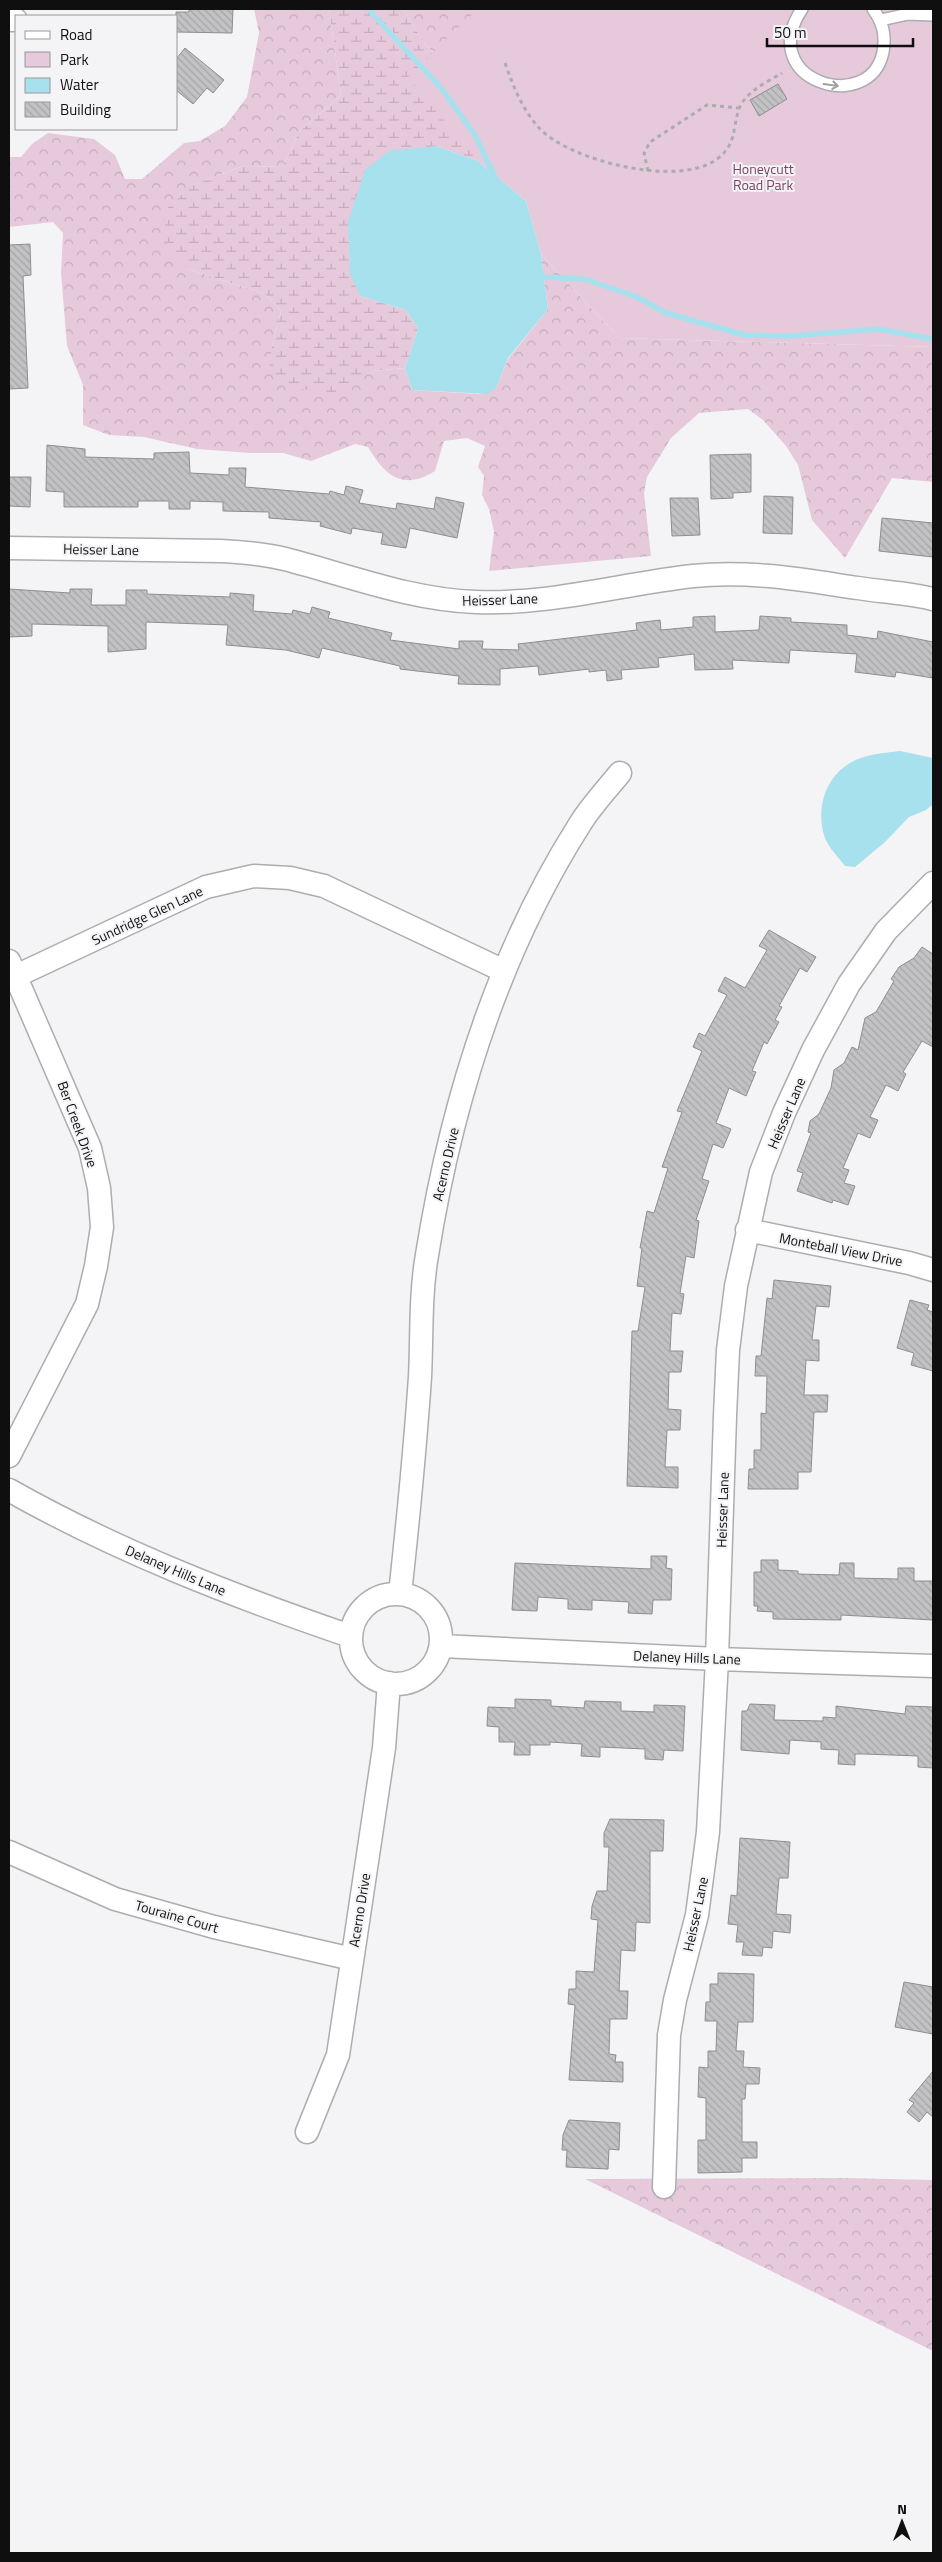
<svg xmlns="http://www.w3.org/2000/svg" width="942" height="2562" font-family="'Titillium Web',sans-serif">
  <defs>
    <pattern id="forest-crowns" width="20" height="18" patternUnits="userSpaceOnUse" patternTransform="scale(1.25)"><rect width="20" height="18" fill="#e6cadc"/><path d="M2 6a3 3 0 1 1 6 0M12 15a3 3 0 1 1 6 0" fill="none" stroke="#c4acbc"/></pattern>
    <pattern id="wetland-marsh" width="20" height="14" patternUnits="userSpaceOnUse" patternTransform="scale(1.25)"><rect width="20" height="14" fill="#e6cadc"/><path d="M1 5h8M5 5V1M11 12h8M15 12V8" fill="none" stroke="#c4acbc"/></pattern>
    <pattern id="building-back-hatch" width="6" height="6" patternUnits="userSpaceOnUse" patternTransform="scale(1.25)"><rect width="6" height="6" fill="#c2c1c3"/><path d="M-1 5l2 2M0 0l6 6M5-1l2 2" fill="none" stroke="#a6a5a6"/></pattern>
  </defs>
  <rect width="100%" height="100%" fill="#f4f4f7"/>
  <!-- forest -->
  <path fill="url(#forest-crowns)" d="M254,9H329L341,95L299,132L283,166L240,167L193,185L185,268L265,294L281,311L272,346L332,393L373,371L405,368L412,390L480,394L497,386L508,359L548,309L541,254L619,338L933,347V482L892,478L845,558L812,520L798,465L786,446L763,420L748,409L699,413L671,438L647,477L644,493L651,556L489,571L494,532L489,509L482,495L484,476L478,467L485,446L467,438L444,441L435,471C403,491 385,476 368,447L355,444L311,461L283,453H250L197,449L144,437L109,435L83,425V385L67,346L61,273L63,233L53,222L9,227V157H21L32,144L48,133L94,139L115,155L125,179H142L184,143L200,141L225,126L247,97L259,33Z
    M403,9H517L451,71L425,44Z
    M847,2178L933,2180V2351L585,2179Z"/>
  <!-- wetland -->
  <path fill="url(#wetland-marsh)" d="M329,9H403L425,44L451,71L478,161L436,146L360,296L406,310L418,329L405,368L373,371L332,394L292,387L269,372L272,346L281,311L265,294L185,268L165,241V210L193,185L240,167L283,166L299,132L341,95Z"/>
  <!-- park -->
  <path fill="#e6cadc" d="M478,9H933V347L619,338L541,254L526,201L478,161L408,77Z"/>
  <!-- water -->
  <path fill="#a6e1ed" d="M436,146L478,161L526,201L541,254L548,309L508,358L497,386L488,394L412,390L405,368L418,329L406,310L360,296L350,274L348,222L365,170L389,151Z
    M900,751L933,758V804L926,810L909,817L885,842L855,867L845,866C839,858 829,848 825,838C815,810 825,776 852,762C866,754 884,753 900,751Z"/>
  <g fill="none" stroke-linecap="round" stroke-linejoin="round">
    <!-- stream -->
    <path stroke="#a6e1ed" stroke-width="5.5" d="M368,9L442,89L475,135L496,179
      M540,271L543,277L584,279L637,297L666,313L744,335L790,336L878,329L933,339"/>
  </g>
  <!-- building -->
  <path fill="url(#building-back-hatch)" stroke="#8e8d8f" d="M189,9H233L232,33L176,32V12H189Z
    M185,48L224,80L213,93L207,88L193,104L176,90V59Z
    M778,84L787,99L759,116L750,100Z
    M30,244L31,275L23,276L28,388L9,389V245Z
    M47,445L85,449V457L154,459V453L189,452L190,473L229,475V468H246L245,487L329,494L330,491L344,495L346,486L363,490L359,503L396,509L397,503L434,509L436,497L464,503L457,538L410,528L406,548L381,544L383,533L352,528L351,534L320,526L321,522L269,518V512L223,511V502L190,501V509H169V501H138V507H64V492L46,491Z
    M751,454V492L733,493V498L711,499L710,455Z
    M9,477H31L30,507L9,506Z
    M764,496L793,497L792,534L763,533Z
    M670,498H698L700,535L672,536Z
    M882,518L933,523V557L879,551Z
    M9,589L70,593V589H92L91,605H126V590H147V594L230,597V593L254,595L253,611L292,614L293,610L310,614L312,607L330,612L328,618L392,633L390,640L459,649V641H483L482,649L519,650L518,644L637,630L636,623L660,620L661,630L693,627V617L715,616V632L759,630L760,616L791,618V622L847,625V635L877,639L878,631L933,642V678L896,672L895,677L855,672L857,654L790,650L789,663L732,660L733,669L695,670L694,654L658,658L659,667L621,670L622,679L607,681L606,670L589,672V669L539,675L538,666L500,669V685L458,684L459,676L400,669V666L322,648L319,658L286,650L226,645L228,625L146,622V649L108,652V626L32,624V636L9,637Z
    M769,930L816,957L807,972L800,968L779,1006L782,1007L775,1020L779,1022L767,1044L764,1042L752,1071L756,1072L746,1096L729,1088L716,1123L731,1129L723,1148L713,1144L702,1179L709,1181L696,1220L699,1221L694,1258L686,1256L680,1293L684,1294L681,1314L672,1313L670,1351H683L681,1372H669L668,1409L681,1410L680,1430H667L665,1467H678V1488L627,1486L632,1331H638L645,1287L637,1286L642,1248H640L647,1211L654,1213L668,1168L662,1167L682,1112L677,1111L702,1051L693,1047L699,1033L705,1036L727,995L718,991L725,977L745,988L767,950L759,946Z
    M922,947L933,954V1047L922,1041L903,1072L906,1074L898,1091L886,1085L870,1117L878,1120L870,1138L858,1133L843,1168L849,1170L844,1183L855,1186L848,1205L833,1200L832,1203L797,1191L803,1173L797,1171L811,1133L808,1132L810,1121L819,1114L831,1088L834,1070L844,1063L852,1047L858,1050L865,1018L876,1012L894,981L891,979L899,967L914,958Z
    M774,1280L831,1286L829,1307L816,1306L812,1340H819V1361L806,1360L804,1395H828L827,1412H814L811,1472H798V1489H748L749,1469H754V1450H761V1413L766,1414L767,1376H755L756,1356H761L767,1298L772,1299Z
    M910,1300L929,1305L927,1310L933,1312V1371L911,1365L914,1353L897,1348Z
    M651,1556H667L666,1568L672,1569L671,1600H653L652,1614L628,1613L629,1602L592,1600V1610L568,1609V1599L538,1597L537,1611L512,1610L515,1563L651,1569Z
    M761,1560H778V1570L798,1571V1574L839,1575L840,1563H854V1578L898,1579V1568H914V1581H933V1620L841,1615V1620L773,1619V1612L757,1611L758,1606H754V1572H761Z
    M515,1699L551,1700V1706L584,1708L585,1701L621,1702V1711L654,1712V1705L685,1706L683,1751L664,1750L663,1760L645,1759V1749L600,1747V1757L581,1756L582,1744L550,1742V1745H530V1755H514L515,1742H499V1727L487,1726L488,1707L515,1708Z
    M750,1704L775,1705L774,1720L823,1721V1717L836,1718V1706L905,1714L906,1706L933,1707V1768L918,1767V1756L865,1754H855V1765L838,1764L839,1750L821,1749V1742L790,1740L789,1754L741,1750L742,1711H747Z
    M610,1819L664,1820L663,1851H650V1923L636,1922L635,1951L621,1950L619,1991H628L627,2019H610L609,2054L616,2055L615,2062H623V2082L569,2080L575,2005L568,2004L569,1989H576V1971L594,1972L598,1920L591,1919L592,1906L597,1891H607L609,1847H604V1833Z
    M740,1838L790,1842L788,1878H779L776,1914L791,1915L790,1933L773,1931L772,1948L763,1947L762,1956L742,1955L744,1942H736L738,1925L728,1924L731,1895L737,1896Z
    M718,1973L754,1974L753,2022H738L736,2051H744L743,2067L760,2068L759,2084H746L745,2099H742V2142H757V2158H742V2172L698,2173V2140H706V2098L698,2097L699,2067L708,2068V2051H716L717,2021H705L706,2002H710V1984H718Z
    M904,1982L933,1987V2034L895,2027Z
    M933,2071V2117L927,2112L919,2122L907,2112L914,2103L909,2100Z
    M569,2120L620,2123L619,2150L609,2149L608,2169L566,2167L567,2150H562L563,2135Z"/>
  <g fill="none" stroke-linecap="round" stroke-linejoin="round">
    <defs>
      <path id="service" d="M802,9C754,81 870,116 883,52C886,35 883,23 873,9
        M881,20L908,14L933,15"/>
      <path id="minor" d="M9,20H16
        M9,548L221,551C242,552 264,554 285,559C347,575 411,600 476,602C549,605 621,584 693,576C750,570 803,580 858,588C883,592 909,593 933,599
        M9,961L90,1148L99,1188L102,1227L96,1266L87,1304L9,1456
        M16,976L206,887L254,876L290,878L324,886L504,971
        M747,1230L909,1263L933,1270
        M9,1490C117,1551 233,1596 350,1636
        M351 1639a45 45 0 1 1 90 0a45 45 0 1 1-90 0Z
        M400,1594C408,1521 415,1449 420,1377C422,1337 420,1295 427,1255C451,1105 498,953 580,824C591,806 607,789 620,773
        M441,1646L717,1659L933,1666
        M9,1852L115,1899L214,1927L352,1959
        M307,2132L338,2055L384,1748L389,1683
        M664,2187L669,2035L675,2000L697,1915L708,1832L717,1659L725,1416L728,1350L736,1286L761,1172L784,1113L813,1050L849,984L886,931L933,883"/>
    </defs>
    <!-- service casing -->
    <use href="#service" stroke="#adadb0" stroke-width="14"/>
    <!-- minor casing -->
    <use href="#minor" stroke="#adadb0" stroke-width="25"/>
    <!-- path -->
    <path stroke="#acacae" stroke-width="3" stroke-dasharray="4 4" stroke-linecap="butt" d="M505,63C514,88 522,109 540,129C571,161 679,188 717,159C737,144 732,129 739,109C745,92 767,82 782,73
      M648,171L644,153L650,142L707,105L739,108"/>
    <!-- service -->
    <use href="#service" stroke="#fff" stroke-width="11"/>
    <!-- minor -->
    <use href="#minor" stroke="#fff" stroke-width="22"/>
  </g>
  <!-- one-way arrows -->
  <defs><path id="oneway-shaft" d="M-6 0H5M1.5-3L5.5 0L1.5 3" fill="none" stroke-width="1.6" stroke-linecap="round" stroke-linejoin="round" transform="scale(1.25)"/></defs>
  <use stroke="#9f9f9f" href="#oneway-shaft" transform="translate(831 85) rotate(8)"/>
  <g text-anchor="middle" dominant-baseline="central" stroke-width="4" stroke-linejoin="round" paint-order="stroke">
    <!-- park labels -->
    <g font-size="14" fill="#7a4268" stroke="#f4f4f7">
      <text x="763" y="168">Honeycutt<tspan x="763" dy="16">Road Park</tspan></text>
    </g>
    <!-- street labels -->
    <g font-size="14" fill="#0f0f10" stroke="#f4f4f7">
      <text transform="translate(101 549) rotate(1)">Heisser Lane</text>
      <text transform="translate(500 599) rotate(-2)">Heisser Lane</text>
      <text transform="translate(147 915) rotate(-25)">Sundridge Glen Lane</text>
      <text transform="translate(786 1113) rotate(-67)">Heisser Lane</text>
      <text transform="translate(78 1124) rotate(70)">Ber Creek Drive</text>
      <text transform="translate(445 1164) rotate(-77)">Acerno Drive</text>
      <text transform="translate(841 1249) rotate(11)">Monteball View Drive</text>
      <text transform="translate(722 1510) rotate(-88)">Heisser Lane</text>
      <text transform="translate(176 1570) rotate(23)">Delaney Hills Lane</text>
      <text transform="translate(687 1657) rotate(2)">Delaney Hills Lane</text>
      <text transform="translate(359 1910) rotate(-81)">Acerno Drive</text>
      <text transform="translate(695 1914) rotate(-78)">Heisser Lane</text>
      <text transform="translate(177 1916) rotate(16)">Touraine Court</text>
    </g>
  </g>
  <!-- border -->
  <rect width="942" height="2562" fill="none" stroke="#0f0f10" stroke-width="20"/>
  <!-- legend -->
  <rect x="15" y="15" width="162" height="115" fill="#f4f4f7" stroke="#98989b"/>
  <rect x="25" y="31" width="25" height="8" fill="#ffffff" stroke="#98989b"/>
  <text x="60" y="40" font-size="15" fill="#0f0f10">Road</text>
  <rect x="25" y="52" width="25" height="15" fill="#e6cadc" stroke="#98989b"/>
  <text x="60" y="65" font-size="15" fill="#0f0f10">Park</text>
  <rect x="25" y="78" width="25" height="15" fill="#a6e1ed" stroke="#98989b"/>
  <text x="60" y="90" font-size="15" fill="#0f0f10">Water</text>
  <rect x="25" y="102" width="25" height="15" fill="url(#building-back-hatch)" stroke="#98989b"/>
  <text x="60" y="115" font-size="15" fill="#0f0f10">Building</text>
  <!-- north arrow -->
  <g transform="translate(902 2522)" stroke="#f4f4f7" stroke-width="4" paint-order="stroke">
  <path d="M0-4L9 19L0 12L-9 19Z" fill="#0f0f10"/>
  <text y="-8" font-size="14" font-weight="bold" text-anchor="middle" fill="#0f0f10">N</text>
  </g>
  <!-- scale -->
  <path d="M767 38v8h146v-8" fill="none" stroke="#0f0f10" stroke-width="2.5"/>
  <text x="774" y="38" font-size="15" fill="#0f0f10" stroke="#f4f4f7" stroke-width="4" paint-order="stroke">50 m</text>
</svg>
